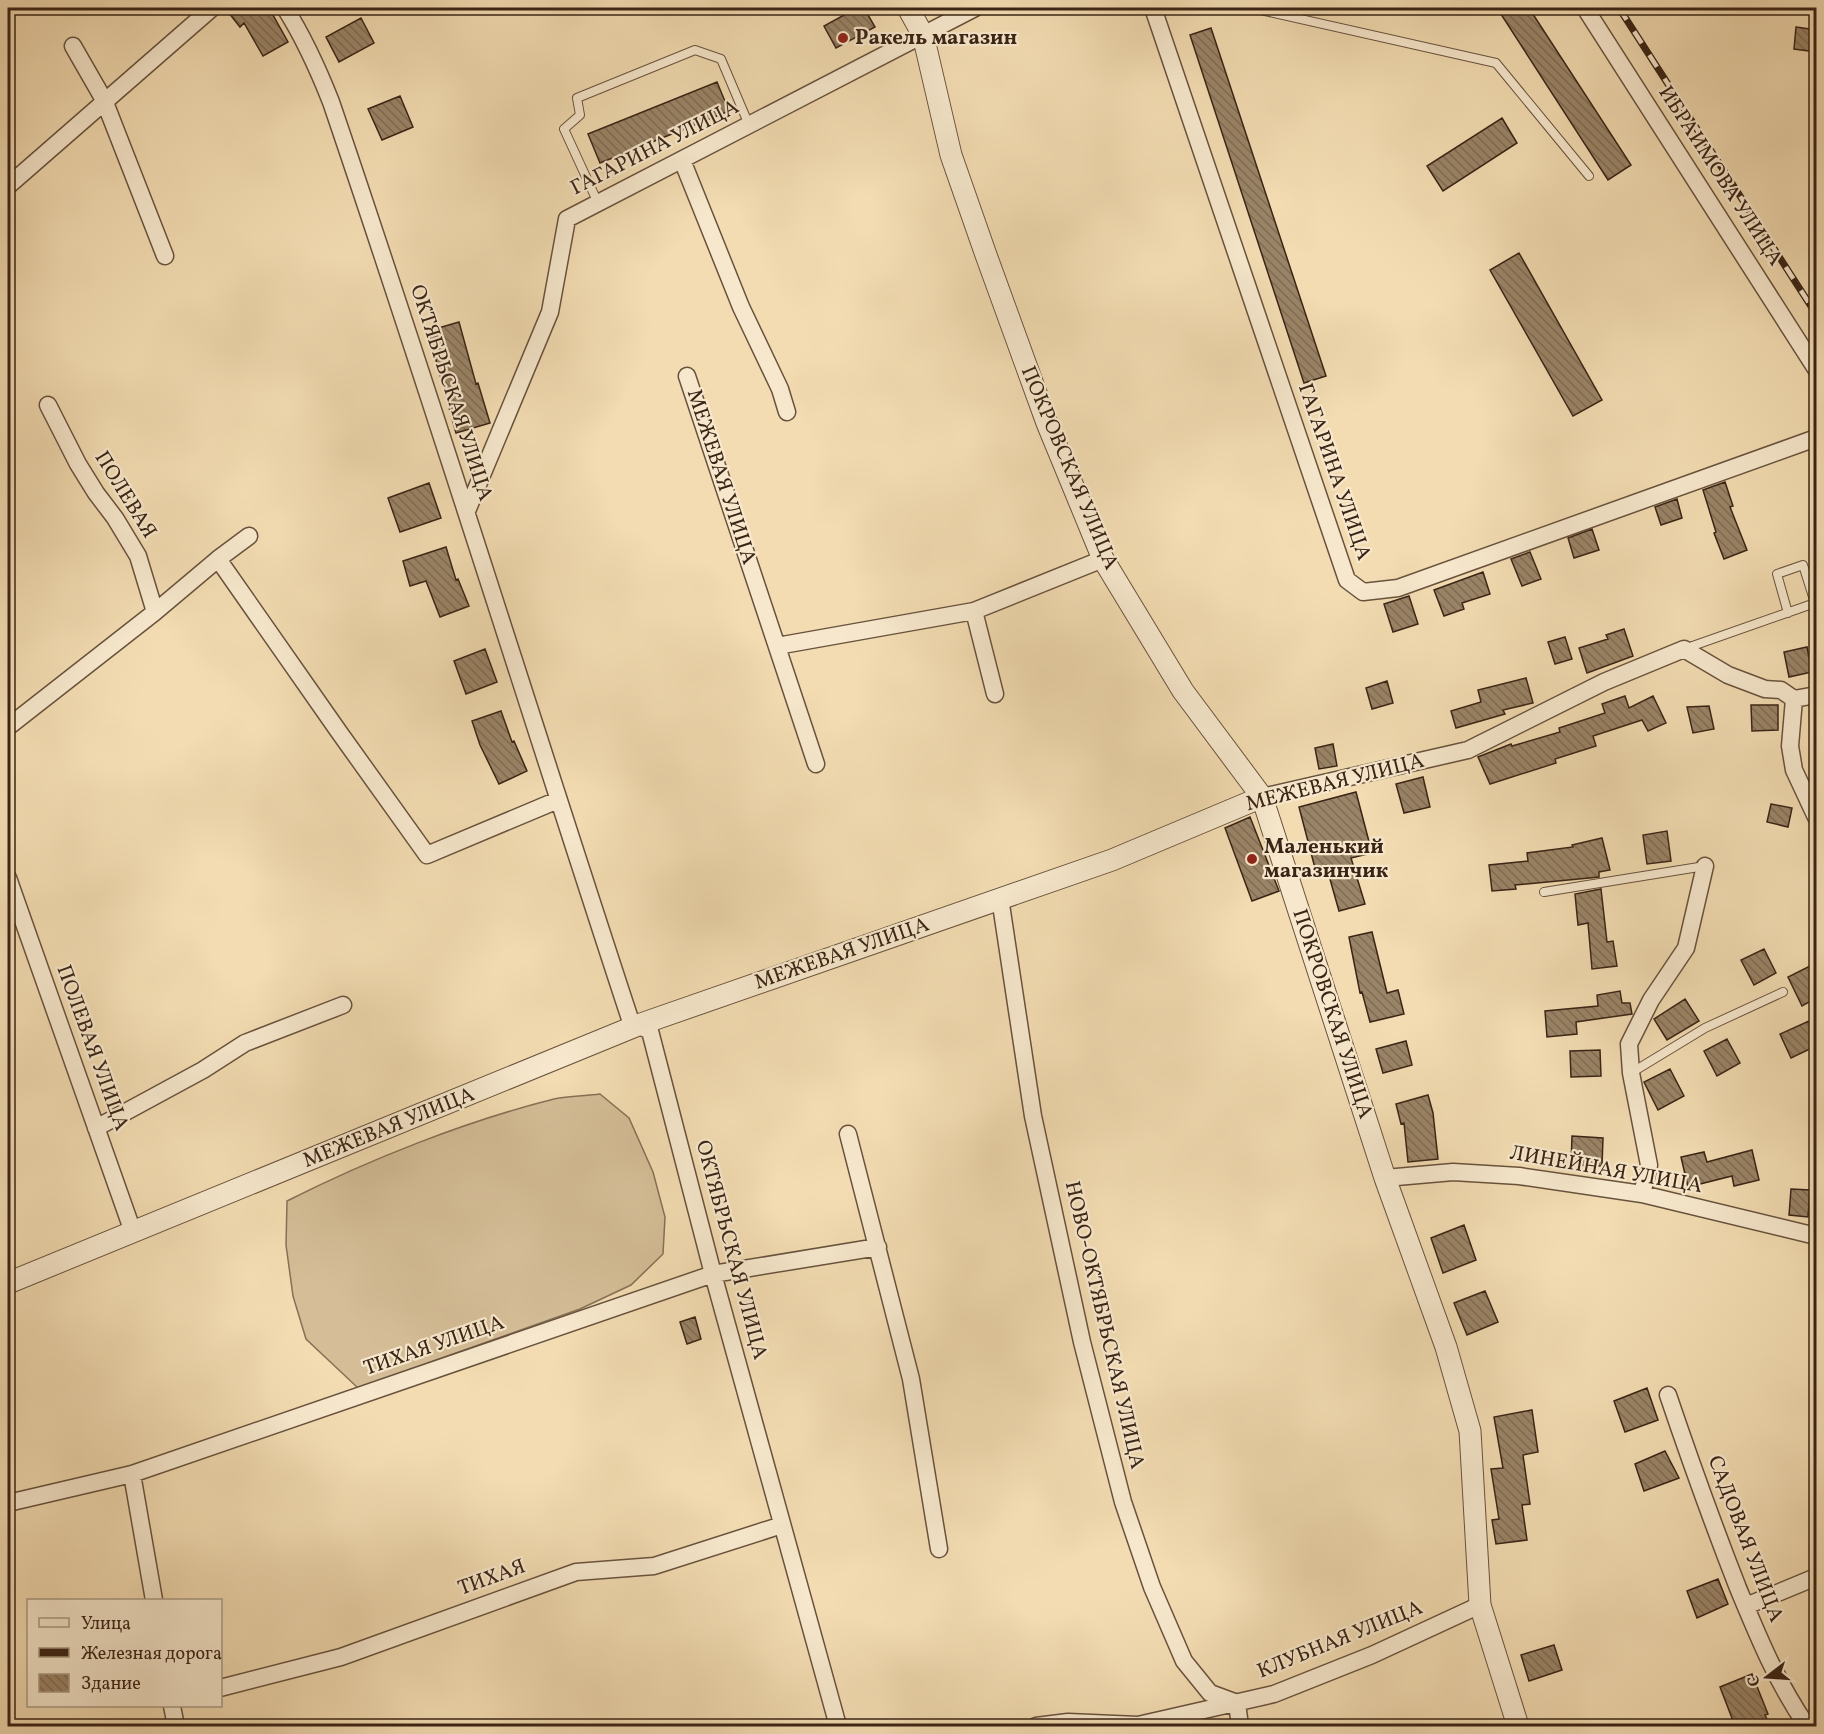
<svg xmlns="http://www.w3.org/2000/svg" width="1824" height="1734" font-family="Vollkorn,serif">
  <defs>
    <pattern id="building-back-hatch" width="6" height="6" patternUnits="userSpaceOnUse" patternTransform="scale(1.5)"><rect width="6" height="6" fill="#9a8467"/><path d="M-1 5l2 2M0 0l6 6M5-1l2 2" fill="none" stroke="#7f6c54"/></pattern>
  </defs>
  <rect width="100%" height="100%" fill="#f3dcb2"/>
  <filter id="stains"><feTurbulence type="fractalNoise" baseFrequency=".00333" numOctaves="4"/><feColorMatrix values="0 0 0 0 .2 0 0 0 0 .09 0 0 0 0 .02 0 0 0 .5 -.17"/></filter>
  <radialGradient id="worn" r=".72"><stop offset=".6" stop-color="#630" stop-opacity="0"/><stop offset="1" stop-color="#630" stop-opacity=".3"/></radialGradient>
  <!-- pitch -->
  <path fill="#d4bd97" stroke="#877056" stroke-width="1.5" d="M600,1094L629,1118L653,1172L665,1217L663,1254L631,1285L580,1309L358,1388L306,1339L293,1296L286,1245L287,1201C368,1160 466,1121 554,1099C569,1096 585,1096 600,1094Z"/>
  <!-- building -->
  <path fill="url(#building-back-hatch)" stroke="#3a2416" stroke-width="1.5" d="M225,8H269L288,42L263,56L244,23L240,27Z
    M842,8H864L875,27L836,48L824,26L846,14Z
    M1497,8H1529L1631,165L1608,180Z
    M361,18L374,43L339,62L326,37Z
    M1796,27L1816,30V52L1794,49Z
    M1211,28L1326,376L1304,383L1190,35Z
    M717,82L729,111L600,163L588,134Z
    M400,96L413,127L382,140L368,109Z
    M1502,118L1517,143L1443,191L1427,166Z
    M1519,253L1602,400L1573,416L1490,270Z
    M459,322L476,384L478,383L490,423L456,433L428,331Z
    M1725,482L1733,506L1730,507L1747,550L1724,559L1714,533L1716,532L1703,490Z
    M429,483L441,518L400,532L388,498Z
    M1677,499L1682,518L1661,525L1655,507Z
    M1592,529L1599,550L1574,558L1568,538Z
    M446,547L456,580L458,579L469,606L440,617L426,581L410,586L403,561Z
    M1530,552L1541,579L1522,586L1511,559Z
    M1483,572L1490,594L1462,603L1464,609L1444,616L1434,590Z
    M1409,596L1418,624L1393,632L1384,604Z
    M1624,629L1633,656L1587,673L1579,648L1608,639L1606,635Z
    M1565,637L1572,659L1555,664L1548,642Z
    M1807,647L1812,672L1789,677L1784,652Z
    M485,649L497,682L466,694L454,661Z
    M1526,678L1533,703L1503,710L1505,714L1456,728L1451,711L1481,702L1478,690Z
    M1387,681L1393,703L1372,709L1366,688Z
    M1625,696L1629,708L1653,696L1666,723L1648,731L1642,720L1593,736L1596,746L1555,759L1556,763L1490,784L1478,757L1511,744L1512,746L1560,732L1559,728L1605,713L1602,704Z
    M1751,705H1778V730L1752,731Z
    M1709,706L1714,729L1693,733L1687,707Z
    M501,711L512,742L514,741L527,771L499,784L480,745L472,721Z
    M1333,744L1337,766L1319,769L1315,748Z
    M1423,777L1430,807L1404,813L1396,784Z
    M1356,792L1372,853L1351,858L1365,904L1339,911L1326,865L1315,868L1299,807Z
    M1771,804L1792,808L1788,827L1767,822Z
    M1250,817L1279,891L1252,901L1225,828Z
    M1667,831L1671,861L1647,864L1643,835Z
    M1602,838L1610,870L1599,872V877L1515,885L1516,889L1492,891L1489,865L1528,861L1527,853L1573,847L1572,845Z
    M1601,889L1607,942L1613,941L1617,966L1592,969L1588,923L1578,925L1575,894Z
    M1372,932L1387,993L1398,990L1404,1014L1370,1022L1362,992L1360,993L1349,937Z
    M1764,949L1776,973L1754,985L1741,960Z
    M1816,963V998L1802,1006L1788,977Z
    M1620,991L1622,1003H1630L1632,1014L1576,1022L1577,1034L1547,1037L1545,1011L1598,1006L1597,995Z
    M1685,999L1699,1021L1667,1040L1654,1019Z
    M1809,1021L1816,1037V1046L1791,1058L1780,1034Z
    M1727,1039L1740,1063L1717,1076L1704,1051Z
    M1406,1041L1412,1065L1383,1073L1376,1049Z
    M1600,1050L1601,1076L1571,1077L1570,1051Z
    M1670,1069L1684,1096L1658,1110L1644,1082Z
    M1428,1095L1433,1113L1438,1159L1408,1162L1404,1123L1401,1124L1396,1104Z
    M1572,1136L1603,1138L1602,1166L1571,1165Z
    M1752,1150L1759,1180L1734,1186L1732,1176L1688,1187L1681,1157L1704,1152L1707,1162Z
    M1791,1189L1810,1190L1808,1217L1789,1215Z
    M1464,1225L1476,1260L1443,1273L1431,1238Z
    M1485,1291L1498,1322L1467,1335L1454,1303Z
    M695,1317L701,1339L687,1344L680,1322Z
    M1647,1388L1658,1420L1625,1432L1614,1401Z
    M1532,1410L1538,1452L1523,1455L1530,1504L1522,1505L1527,1540L1496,1544L1492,1520L1499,1519L1491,1469L1503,1468L1494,1417Z
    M1665,1451L1679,1478L1644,1491L1635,1464Z
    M1718,1579L1728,1604L1697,1618L1687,1591Z
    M1554,1645L1562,1670L1529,1681L1521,1655Z
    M1752,1674L1768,1714L1765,1715L1770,1726H1735L1720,1687Z"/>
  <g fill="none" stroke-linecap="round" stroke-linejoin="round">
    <defs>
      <path id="service" d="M1252,8L1496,63L1589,176
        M598,203L564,129L580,115L577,98L695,50L721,59L749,125
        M1684,649L1815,603L1803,565L1777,574L1788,613
        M1544,892L1705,866
        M1631,1073L1705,1028L1783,992"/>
      <path id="minor" d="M285,8C304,38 318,69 331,102C435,407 530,715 631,1022L650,1031L713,1274L838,1726
        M1153,8L1347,580L1363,592L1398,588L1816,438
        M1585,8L1816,369
        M73,46L104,100L165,256
        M682,160L741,307L780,389L787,412
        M8,186L212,8
        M687,376L816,764
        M48,405L78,464L96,493L115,518L138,556L155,612
        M467,511L550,312L567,219L975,8
        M218,559L339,732L427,855L558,800
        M974,611L995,694
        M777,646L974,611L1103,559
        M1794,699L1790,746L1794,770L1816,817
        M8,727L155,612L218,559L249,536
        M1262,797L1468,750L1604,682L1684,649L1728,675L1765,689L1781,690L1794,699L1816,695
        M8,878L133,1232
        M1000,898L1033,1116L1082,1342L1123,1502L1152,1587L1184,1661L1210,1693L1237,1703L1240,1726
        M96,1128L203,1070L245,1043L343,1005
        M848,1134L911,1379L939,1549
        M1385,1178L1453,1172L1519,1176L1642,1194L1816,1236
        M1642,1194L1649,1165L1631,1073L1629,1044L1651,1000L1686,948L1705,866
        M1668,1395C1690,1460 1713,1524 1738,1588C1758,1636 1777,1683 1807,1726
        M132,1474L154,1600
        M8,1503L132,1474L713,1274L878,1247
        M1746,1606L1816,1577
        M220,1688L341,1657L576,1572L654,1566L782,1525
        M172,1706L176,1726
        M1036,1726L1068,1722L1138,1725L1274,1694L1372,1655L1480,1605"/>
      <path id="tertiary" d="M908,8L923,35L951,155L986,255L1047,423L1103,559L1183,691L1262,797L1385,1178L1446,1347L1470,1431L1480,1605L1518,1726
        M8,1283L638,1025L1112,860L1262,797"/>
    </defs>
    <!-- service casing -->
    <use href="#service" stroke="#68523d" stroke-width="10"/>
    <!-- minor casing -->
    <use href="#minor" stroke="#68523d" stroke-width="19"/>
    <!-- tertiary casing -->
    <use href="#tertiary" stroke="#68523d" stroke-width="23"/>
    <!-- service -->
    <use href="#service" stroke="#f7e8cd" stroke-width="8"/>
    <!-- minor -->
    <use href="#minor" stroke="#f7e8cd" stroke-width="16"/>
    <!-- tertiary -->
    <use href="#tertiary" stroke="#f7e8cd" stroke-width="21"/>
    <defs>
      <path id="rail" d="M1619,8L1816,314"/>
    </defs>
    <!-- rail casing -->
    <use href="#rail" stroke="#3a2416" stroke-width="7"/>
    <!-- rail -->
    <use href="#rail" stroke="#f7e8cd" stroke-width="4.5" stroke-dasharray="14" stroke-linecap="butt"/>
  </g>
  <!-- markers -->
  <g fill="#8f2418" stroke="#f7e8cd" stroke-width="2">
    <circle cx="843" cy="38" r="6"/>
    <circle cx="1252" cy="859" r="6"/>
  </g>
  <g text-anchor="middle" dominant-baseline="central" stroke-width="4.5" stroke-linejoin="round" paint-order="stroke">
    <!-- poi labels -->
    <g font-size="21" font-weight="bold" fill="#3a2416" stroke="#f7e8cd" text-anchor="start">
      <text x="855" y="38">Ракель магазин</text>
      <text x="1264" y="847">Маленький<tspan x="1264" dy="24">магазинчик</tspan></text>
    </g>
    <!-- street labels -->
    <g font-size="21" fill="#3a2416" stroke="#f7e8cd">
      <text transform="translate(655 148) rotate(-27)">ГАГАРИНА УЛИЦА</text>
      <text transform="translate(1720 176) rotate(57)">ИБРАИМОВА УЛИЦА</text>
      <text transform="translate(451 393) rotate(72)">ОКТЯБРЬСКАЯ УЛИЦА</text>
      <text transform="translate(1069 468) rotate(67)">ПОКРОВСКАЯ УЛИЦА</text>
      <text transform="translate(1334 472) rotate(71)">ГАГАРИНА УЛИЦА</text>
      <text transform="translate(721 477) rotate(72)">МЕЖЕВАЯ УЛИЦА</text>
      <text transform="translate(125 495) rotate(58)">ПОЛЕВАЯ</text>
      <text transform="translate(1335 783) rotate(-14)">МЕЖЕВАЯ УЛИЦА</text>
      <text transform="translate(842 954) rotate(-19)">МЕЖЕВАЯ УЛИЦА</text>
      <text transform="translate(1332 1014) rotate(72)">ПОКРОВСКАЯ УЛИЦА</text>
      <text transform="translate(92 1048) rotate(70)">ПОЛЕВАЯ УЛИЦА</text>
      <text transform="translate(389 1128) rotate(-22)">МЕЖЕВАЯ УЛИЦА</text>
      <text transform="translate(1606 1170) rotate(10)">ЛИНЕЙНАЯ УЛИЦА</text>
      <text transform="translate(731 1250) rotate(75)">ОКТЯБРЬСКАЯ УЛИЦА</text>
      <text transform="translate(1104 1325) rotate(77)">НОВО-ОКТЯБРЬСКАЯ УЛИЦА</text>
      <text transform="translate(434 1346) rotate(-19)">ТИХАЯ УЛИЦА</text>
      <text transform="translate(1745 1539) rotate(69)">САДОВАЯ УЛИЦА</text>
      <text transform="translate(492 1578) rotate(-20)">ТИХАЯ</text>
      <text transform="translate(1340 1640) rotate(-22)">КЛУБНАЯ УЛИЦА</text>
    </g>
  </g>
  <!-- margin -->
  <rect width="1824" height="1734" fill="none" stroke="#f3dcb2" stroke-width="30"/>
  <rect x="9" y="9" width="1806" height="1716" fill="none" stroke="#3a2416" stroke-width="3"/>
  <rect x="15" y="15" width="1794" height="1704" fill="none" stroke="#3a2416" stroke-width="1.5"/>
  <!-- legend -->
  <rect x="27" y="1599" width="195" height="108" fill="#f7e8cd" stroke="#ab9a84" stroke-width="1.5"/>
  <rect x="39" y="1618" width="30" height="9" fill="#f7e8cd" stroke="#ab9a84" stroke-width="1.5"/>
  <text x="81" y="1629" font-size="18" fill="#3a2416">Улица</text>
  <rect x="39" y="1648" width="30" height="9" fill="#3a2416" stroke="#ab9a84" stroke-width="1.5"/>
  <text x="81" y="1659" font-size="18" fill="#3a2416">Железная дорога</text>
  <rect x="39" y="1674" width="30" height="18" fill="url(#building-back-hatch)" stroke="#ab9a84" stroke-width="1.5"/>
  <text x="81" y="1689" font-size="18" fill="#3a2416">Здание</text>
  <!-- north arrow -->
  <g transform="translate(1767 1677) rotate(253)" stroke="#f7e8cd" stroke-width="4.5" paint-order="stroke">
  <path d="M0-4.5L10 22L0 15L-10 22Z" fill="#3a2416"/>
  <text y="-9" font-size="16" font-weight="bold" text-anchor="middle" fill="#3a2416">С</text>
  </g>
  <rect width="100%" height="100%" filter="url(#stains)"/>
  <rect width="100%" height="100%" fill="url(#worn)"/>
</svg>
